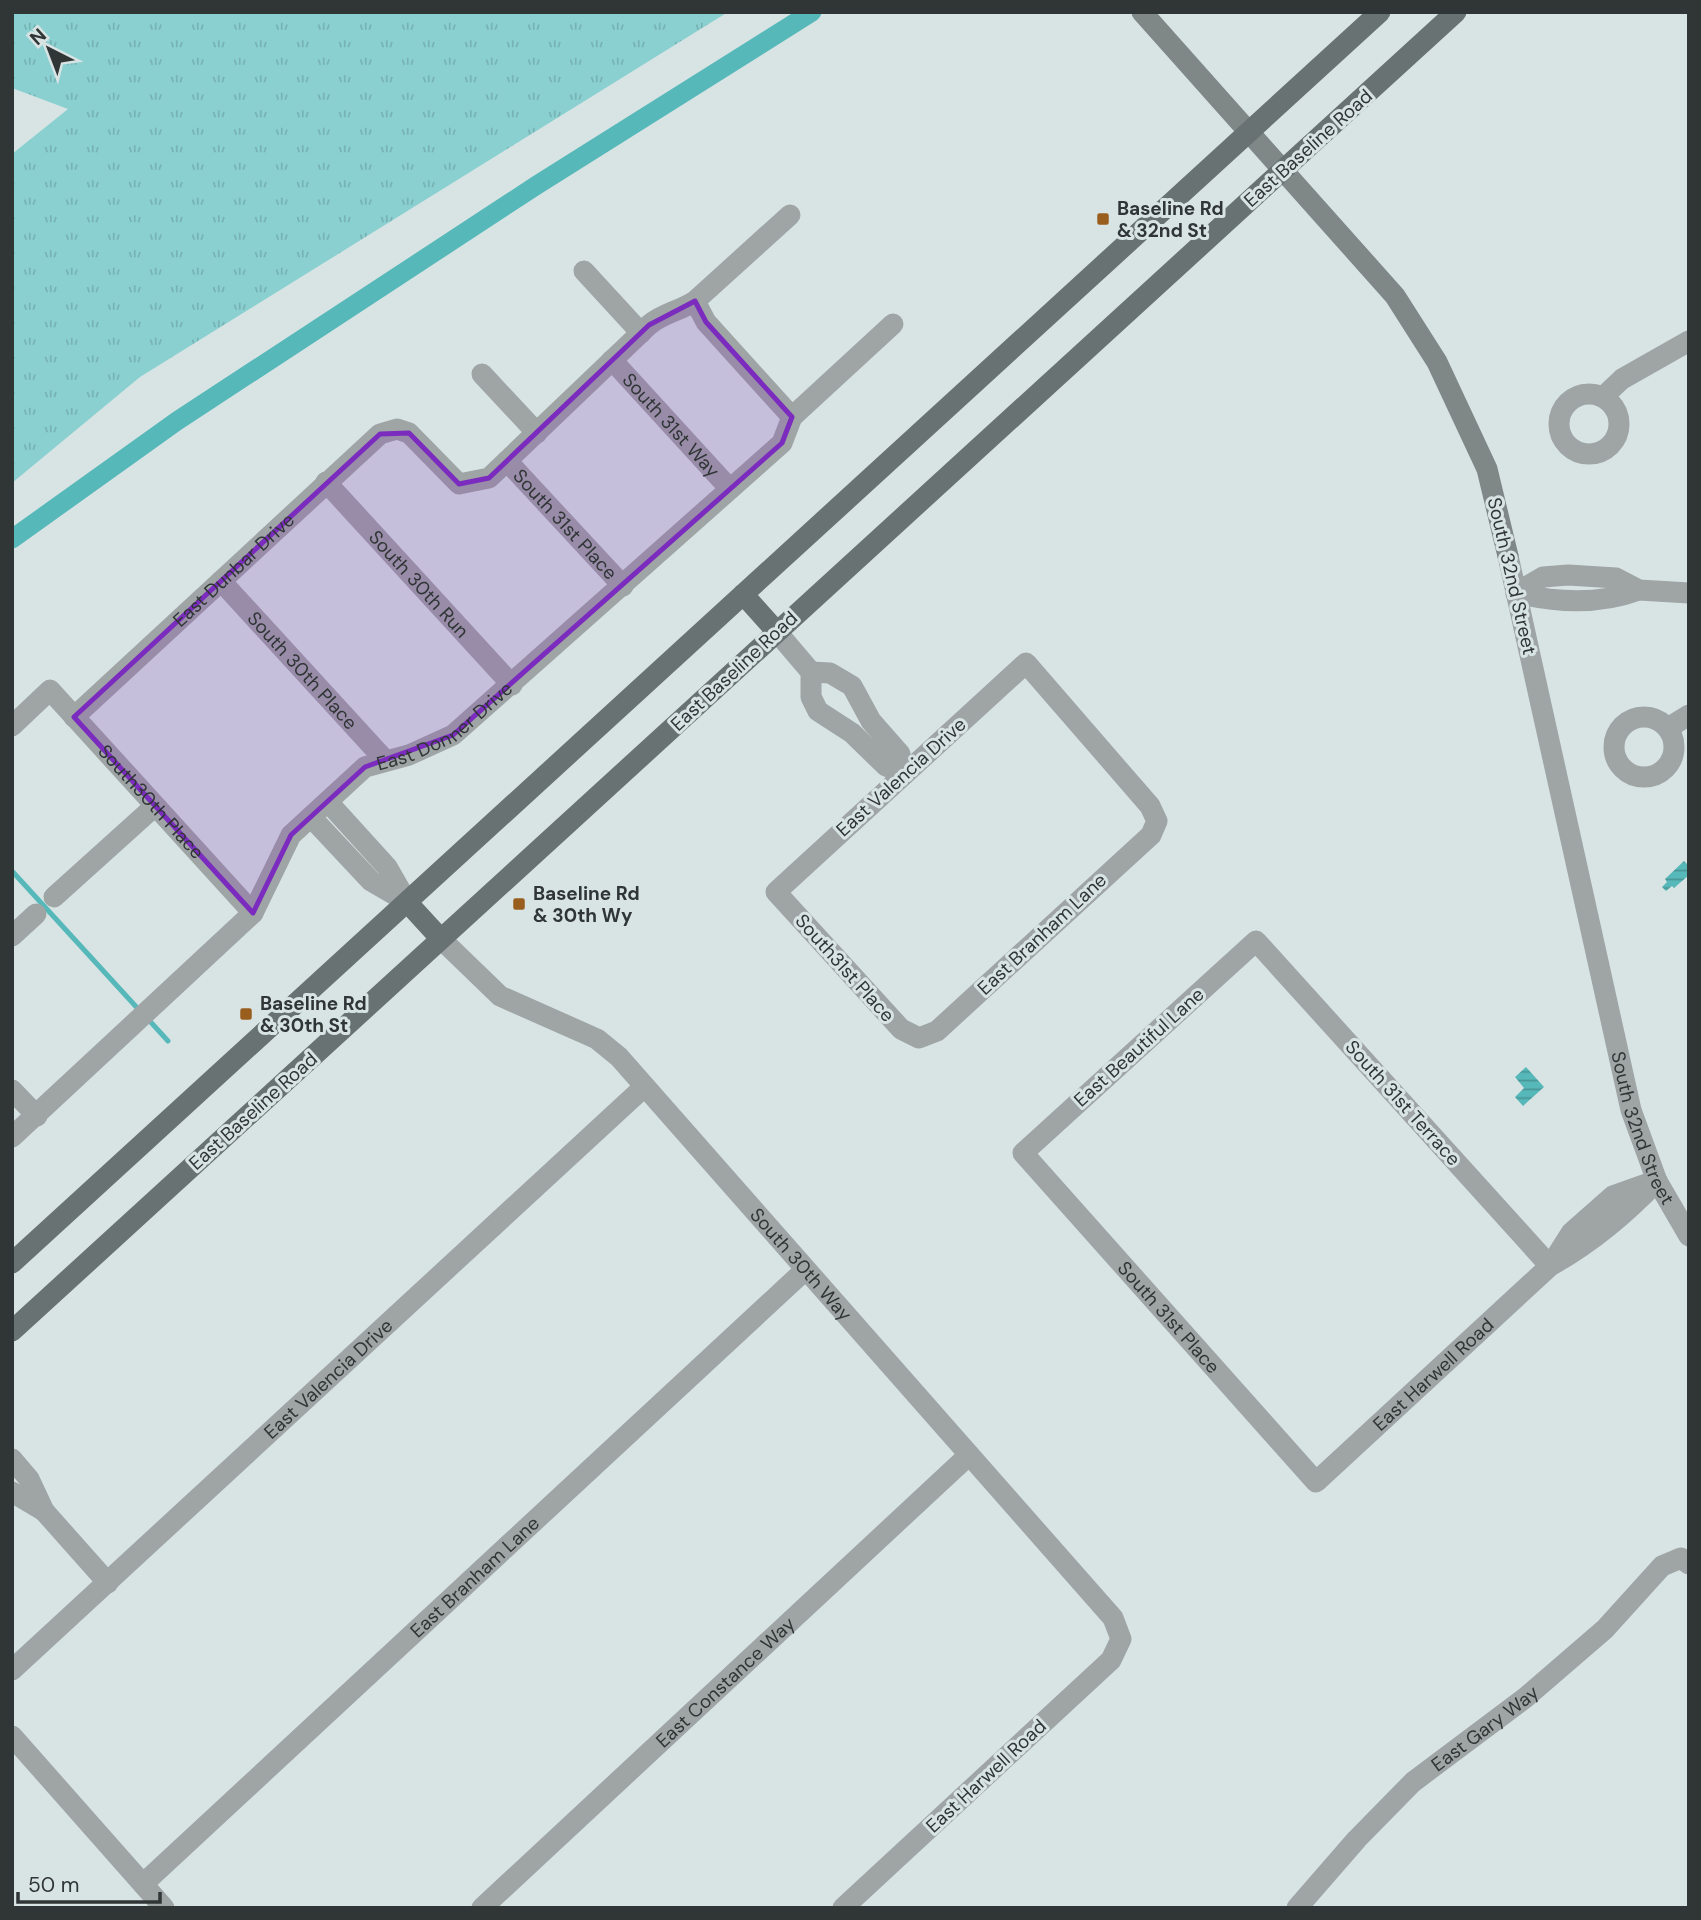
<svg xmlns="http://www.w3.org/2000/svg" width="1701" height="1920" font-family="'DM Sans',sans-serif">
  <defs>
    <pattern id="grass-tufts" width="24" height="20" patternUnits="userSpaceOnUse" patternTransform="scale(1.75)"><rect width="24" height="20" fill="#8ad0d1"/><path d="M3 7l-1-3M5 7V3M7 7l1-3M15 17l-1-3M17 17v-4M19 17l1-3" fill="none" stroke="#77b3b4"/></pattern>
    <pattern id="water-rules" width="6" height="5" patternUnits="userSpaceOnUse" patternTransform="scale(1.75)"><rect width="6" height="5" fill="#57b8ba"/><path d="M0 2.5h6" fill="none" stroke="#489698"/></pattern>
  </defs>
  <rect width="100%" height="100%" fill="#d8e4e4"/>
  <!-- grass -->
  <path fill="url(#grass-tufts)" d="M12,12H728L140,377L12,483V154L68,109L12,88Z"/>
  <!-- water -->
  <path fill="url(#water-rules)" d="M1684,861L1689,866V875L1674,888L1672,886L1666,891L1662,887L1667,882L1665,879Z
    M1526,1067L1544,1087L1523,1106L1515,1097L1524,1088L1515,1077Z"/>
  <g fill="none" stroke-linecap="round" stroke-linejoin="round">
    <!-- stream -->
    <path stroke="#57b8ba" stroke-width="5" d="M12,871L140,1011
      M147,1018L168,1041"/>
    <!-- canal -->
    <path stroke="#57b8ba" stroke-width="19" d="M12,539L177,421L537,185L812,12"/>
    <!-- street -->
    <g stroke="#9fa4a4" stroke-width="21">
      <path d="M584,271L641,333"/>
      <path d="M695,301L706,322L792,417"/>
      <path id="s1" d="M612,360L730,489"/>
      <path d="M482,374L537,433"/>
      <circle cx="1589" cy="424" r="30"/>
      <path d="M1603,397L1622,379L1689,341"/>
      <path id="s2" d="M507,461L623,586"/>
      <path id="s3" d="M326,482L512,685"/>
      <path id="s4" d="M1508,556L1631,1110L1657,1181L1689,1236"/>
      <path id="s5" d="M221,581L385,760"/>
      <path d="M1516,593L1543,577L1568,575L1616,578L1639,590L1689,593"/>
      <path d="M1516,593C1557,603 1599,605 1639,590"/>
      <path d="M777,632L811,672V697L818,711L852,733L886,766L904,774"/>
      <path d="M1026,663L1150,806L1157,821L1151,835L937,1031L919,1038L901,1029L776,892Z"/>
      <path d="M811,672L830,673L852,686L871,721L900,754L904,774"/>
      <circle cx="1644" cy="747" r="30"/>
      <path id="s6" d="M74,717L380,434L397,429L409,433L459,484L489,478L649,325C663,313 680,311 695,301L790,215"/>
      <path id="s7" d="M12,726L50,690L253,913"/>
      <path d="M1668,728L1689,715"/>
      <path d="M328,802L387,867L406,900"/>
      <path d="M311,817L371,881L407,902"/>
      <path d="M54,897L155,806"/>
      <path d="M12,936L36,914"/>
      <path id="s8" d="M440,938L500,996L597,1039L619,1057L1113,1618L1121,1639L1111,1660L843,1908"/>
      <path d="M12,1090L37,1116"/>
      <path id="s9" d="M12,1137L253,913L291,835L365,767L409,755L453,735L782,443L792,417L893,324"/>
      <path d="M1552,1263L1571,1233L1613,1196L1655,1181"/>
      <path id="s10" d="M1550,1266L1256,941L1023,1153L1316,1482L1550,1266C1591,1243 1625,1215 1657,1181"/>
      <path d="M12,1459L29,1479L44,1511L108,1583"/>
      <path d="M12,1492L44,1511"/>
      <path id="s11" d="M12,1670L644,1087"/>
      <path d="M12,1736L164,1908"/>
      <path id="s12" d="M143,1884L804,1271"/>
      <path id="s13" d="M482,1908L969,1455"/>
      <path id="s14" d="M1297,1908L1357,1839L1413,1782L1525,1698L1605,1629L1662,1566L1681,1558L1689,1564"/>
    </g>
    <!-- secondary -->
    <path stroke="#7f8787" stroke-width="21" d="M1142,12L1395,296L1437,362L1487,469L1508,556"/>
    <!-- primary -->
    <path stroke="#697272" stroke-width="21" d="M743,594L777,632
      M407,902L440,938
      M12,1263L1380,12
      M12,1331L1456,12"/>
  </g>
  <!-- marked area -->
  <path fill="#7b2cbf" fill-opacity="0.2" stroke="#7b2cbf" stroke-width="5" stroke-linejoin="round" d="M695,301L706,322L792,417L782,443L453,735L365,767L291,835L253,913L74,717L380,434L409,433L459,484L489,478L649,325Z"/>
  <!-- markers -->
  <g fill="#995e1e" stroke="#d8e4e4" stroke-width="2.5">
    <rect x="1096" y="212" width="14" height="14" rx="3.5"/>
    <rect x="512" y="897" width="14" height="14" rx="3.5"/>
    <rect x="239" y="1007" width="14" height="14" rx="3.5"/>
  </g>
  <g text-anchor="middle" dominant-baseline="central" stroke-width="6" stroke-linejoin="round" paint-order="stroke">
    <!-- street labels -->
    <g font-size="19" fill="#303535" stroke="#d8e4e4">
      <text transform="translate(1308 148) rotate(-42)">East Baseline Road</text>
      <text stroke="none"><textPath href="#s1" startOffset="88">South 31st Way</textPath></text>
      <text stroke="none"><textPath href="#s2" startOffset="86">South 31st Place</textPath></text>
      <text stroke="none"><textPath href="#s6" startOffset="217">East Dunbar Drive</textPath></text>
      <text transform="translate(1512 576) rotate(77)">South 32nd Street</text>
      <text stroke="none"><textPath href="#s3" startOffset="138">South 30th Run</textPath></text>
      <text stroke="none"><textPath href="#s5" startOffset="121">South 30th Place</textPath></text>
      <text transform="translate(734 671) rotate(-43)">East Baseline Road</text>
      <text stroke="none"><textPath href="#s9" startOffset="607">East Donner Drive</textPath></text>
      <text transform="translate(901 777) rotate(-42)">East Valencia Drive</text>
      <text stroke="none"><textPath href="#s7" startOffset="203">South30th Place</textPath></text>
      <text transform="translate(1042 934) rotate(-43)">East Branham Lane</text>
      <text transform="translate(845 968) rotate(48)">South31st Place</text>
      <text transform="translate(1139 1047) rotate(-42)">East Beautiful Lane</text>
      <text transform="translate(1403 1103) rotate(48)">South 31st Terrace</text>
      <text transform="translate(253 1111) rotate(-42)">East Baseline Road</text>
      <text stroke="none"><textPath href="#s4" startOffset="588">South 32nd Street</textPath></text>
      <text stroke="none"><textPath href="#s8" startOffset="494">South 30th Way</textPath></text>
      <text stroke="none"><textPath href="#s10" startOffset="973">South 31st Place</textPath></text>
      <text stroke="none"><textPath href="#s10" startOffset="1353">East Harwell Road</textPath></text>
      <text stroke="none"><textPath href="#s11" startOffset="430">East Valencia Drive</textPath></text>
      <text stroke="none"><textPath href="#s12" startOffset="452">East Branham Lane</textPath></text>
      <text stroke="none"><textPath href="#s13" startOffset="332">East Constance Way</textPath></text>
      <text stroke="none"><textPath href="#s14" startOffset="261">East Gary Way</textPath></text>
      <text transform="translate(986 1776) rotate(-43)">East Harwell Road</text>
    </g>
    <!-- poi labels -->
    <g font-size="19" font-weight="bold" fill="#303535" stroke="#d8e4e4" text-anchor="start">
      <text x="1117" y="208">Baseline Rd<tspan x="1117" dy="22">&amp; 32nd St</tspan></text>
      <text x="533" y="893">Baseline Rd<tspan x="533" dy="22">&amp; 30th Wy</tspan></text>
      <text x="260" y="1003">Baseline Rd<tspan x="260" dy="22">&amp; 30th St</tspan></text>
    </g>
  </g>
  <!-- border -->
  <rect width="1701" height="1920" fill="none" stroke="#303535" stroke-width="28"/>
  <!-- north arrow -->
  <g transform="translate(49 49) rotate(318)" stroke="#d8e4e4" stroke-width="5" paint-order="stroke">
  <path d="M0-5L12 26L0 18L-12 26Z" fill="#303535"/>
  <text y="-10" font-size="19" font-weight="bold" text-anchor="middle" fill="#303535">N</text>
  </g>
  <!-- scale -->
  <path d="M18 1892v10h142v-10" fill="none" stroke="#303535" stroke-width="3.5"/>
  <text x="28" y="1892" font-size="21" fill="#303535" stroke="#d8e4e4" stroke-width="5" paint-order="stroke">50 m</text>
</svg>
